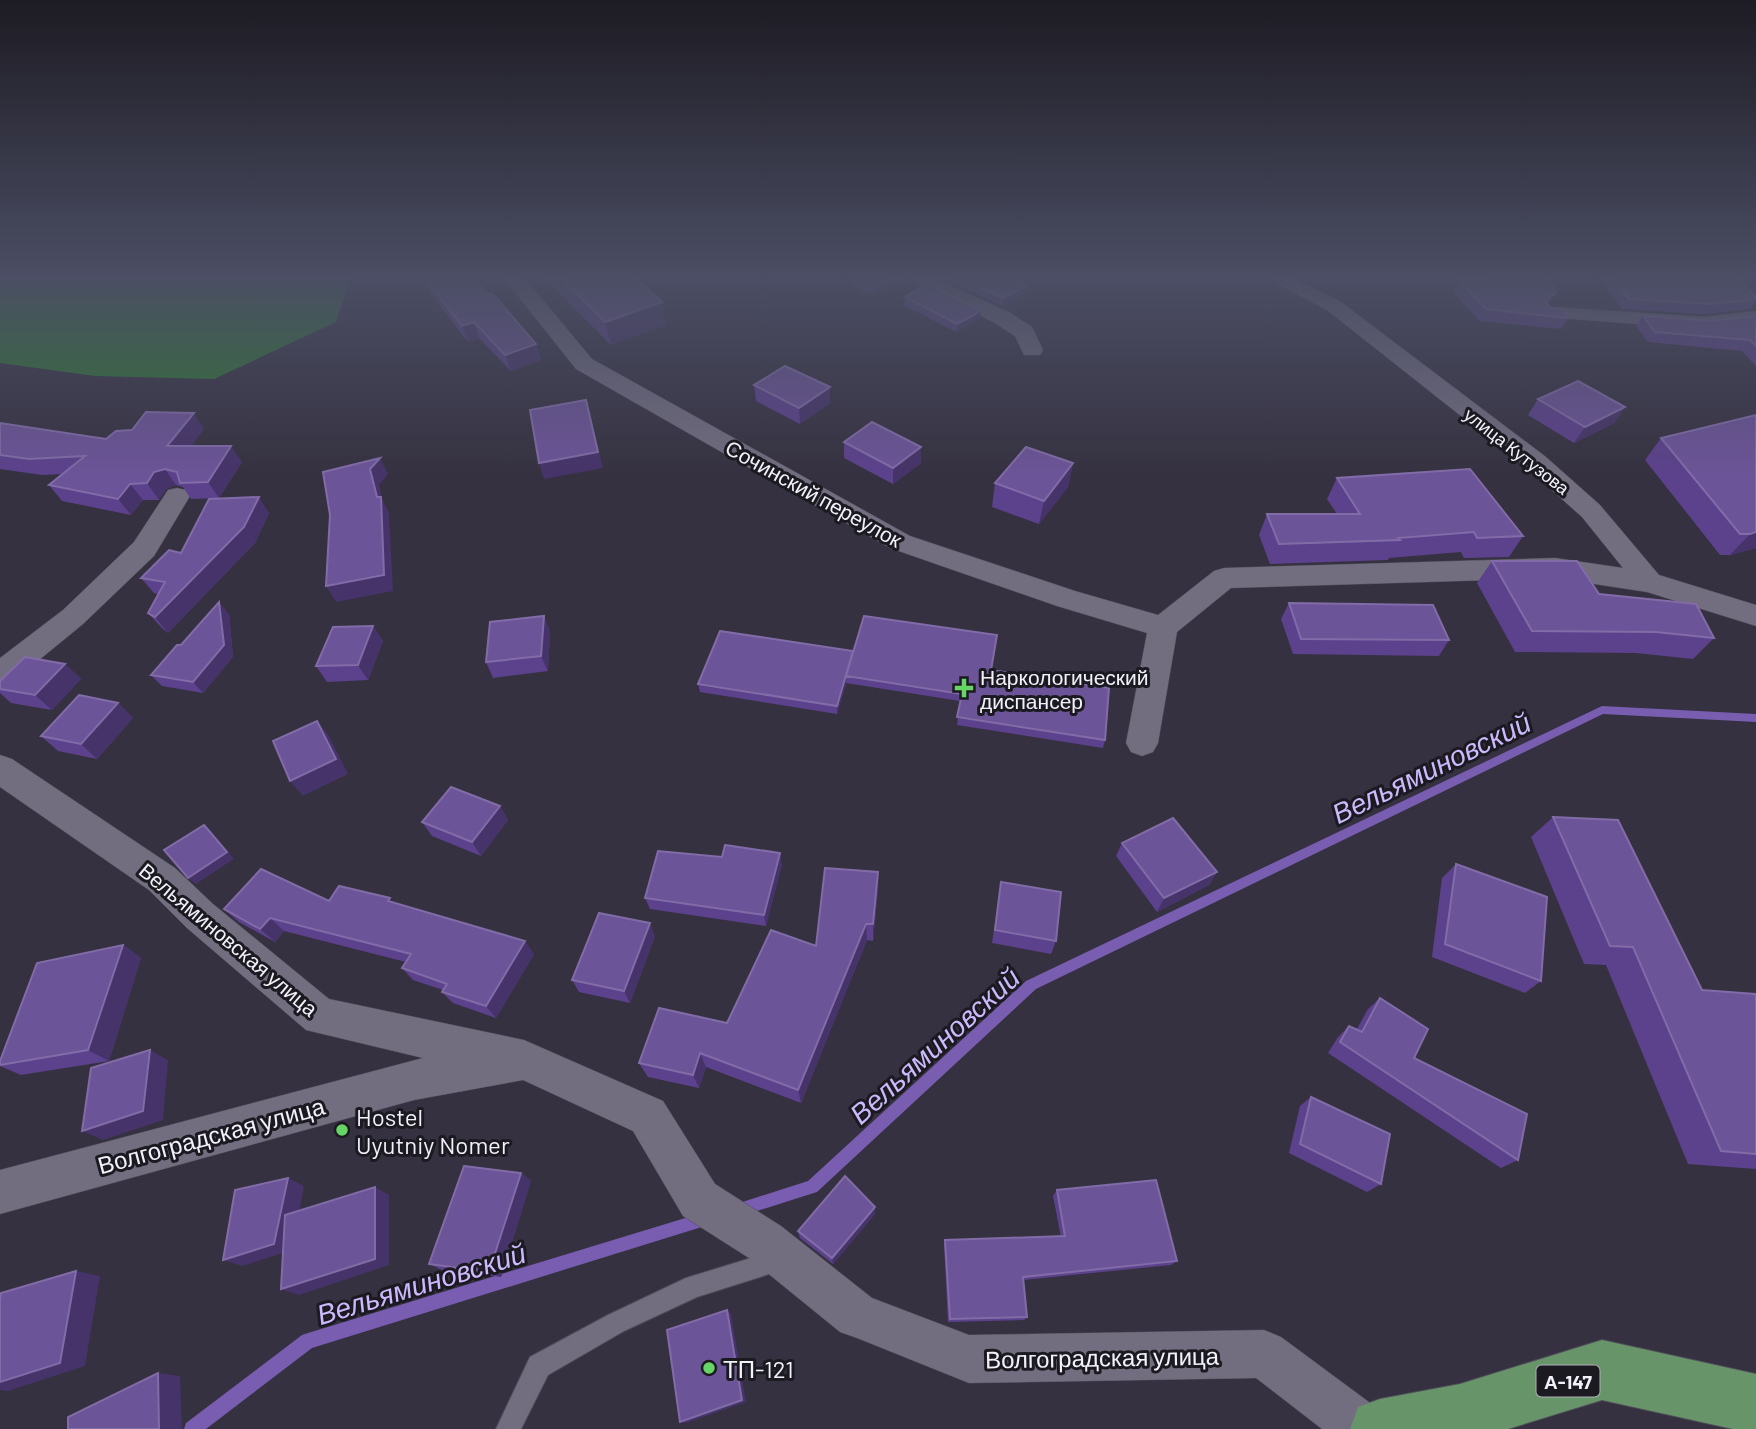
<svg xmlns="http://www.w3.org/2000/svg" width="1756" height="1429" font-family="Barlow,sans-serif">
  <rect width="100%" height="100%" fill="#353140"/>
  <!-- forest -->
  <path fill="#2f7730" d="M0,277H351L336,322L214,379L95,376L0,363Z"/>
  <g fill="none" stroke-linecap="round" stroke-linejoin="round">
    <!-- stream -->
    <path fill="#785db1" fill-rule="evenodd" d="M1602,706L1756,714V722L1603,714L1036,989L817,1192L738,1217L733,1215L731,1210L733,1205L808,1181L1026,981Z
      M705,1212L710,1214L712,1219L710,1224L705,1226L312,1348L206,1429H184L186,1423L302,1335L308,1333Z"/>
    <defs>
      <path id="service" d="M780,1249L788,1252L791,1260L788,1268L697,1297L624,1331L548,1375L521,1429H496L530,1357L608,1315L686,1278Z"/>
      <path id="minor" d="M503,277H524L592,359L910,536L1075,591L1158,615L1214,571L1224,568L1555,558L1623,568L1582,517L1528,469L1327,310L1264,277H1291L1341,302L1546,457L1600,505L1659,575L1756,605V626L1647,592L1555,578L1231,588L1177,632L1158,743L1153,752L1142,756L1131,752L1126,743L1147,633L1057,606L890,548L576,369Z
        M904,277H931L1009,312L1032,327L1043,350L1040,355H1024L1015,336L993,322Z
        M1552,307L1704,317L1756,311V323L1704,329L1545,317L1541,313L1545,309Z
        M177,488L186,490L190,496L154,556L83,624L11,683L0,687V658L63,610L134,542L168,490Z
        M0,755L12,759L175,868L213,904L329,999L524,1040L663,1101L715,1184L781,1226L872,1298L969,1335L1264,1330L1281,1337L1381,1411L1388,1429H1322L1256,1378L969,1383L857,1338L840,1332L749,1258L683,1216L633,1131L523,1080L414,1100L0,1214V1170L423,1058L306,1030L187,928L149,890L0,787Z"/>
      <path id="trunk" d="M1602,1340L1756,1374V1429H1733L1602,1400L1508,1429H1350L1358,1407L1380,1399L1460,1384Z"/>
    </defs>
    <!-- service casing -->
    <use href="#service" stroke="#504d5a" stroke-width="2"/>
    <!-- minor casing -->
    <use href="#minor" stroke="#504d5a" stroke-width="1"/>
    <!-- trunk casing -->
    <use href="#trunk" stroke="#504d5a" stroke-width="2"/>
    <!-- service -->
    <use href="#service" fill="#726d7f" fill-rule="evenodd"/>
    <!-- minor -->
    <use href="#minor" fill="#726d7f" fill-rule="evenodd"/>
    <!-- trunk -->
    <use href="#trunk" fill="#679468" fill-rule="evenodd"/>
  </g>
  <!-- wall -->
  <path fill="#5c418c" d="M424,277L536,344L541,360L511,371L479,338L468,342L430,293Z
    M543,277H635L662,302L666,325L611,345Z
    M844,277H908V282L874,295L858,289Z
    M938,277H1010L1027,293L1003,306Z
    M1493,277H1548L1549,305H1548L1568,318L1561,329L1480,321L1453,292L1459,281L1493,278Z
    M1598,277H1738L1756,297V301L1750,309L1704,314L1622,309Z
    M1748,277H1756V284Z
    M905,297L980,319L956,332L904,305Z
    M1643,316L1712,321L1756,316V366L1742,351L1648,342L1636,326Z
    M754,385L830,387V403L800,424L756,401Z
    M1538,399L1625,407L1614,423L1574,443L1528,415Z
    M1756,415V548L1730,555H1720L1645,460L1661,438Z
    M0,423L106,439L204,429L191,446L242,462L219,498L191,499L183,487L176,485L166,489L159,500H143L131,515L62,501L49,485L63,474L42,475L0,469Z
    M844,442L921,463L893,484L844,458Z
    M1073,463L1068,487L1039,524L992,507L995,483Z
    M1337,478L1523,536L1509,557L1464,558L1461,552L1389,558L1388,560L1270,564L1259,535L1267,514H1337L1327,499Z
    M269,513L255,543L168,633L162,628L148,613L158,594L154,593L141,578L181,553Z
    M1492,561L1599,594L1714,638L1693,659L1636,653L1515,652L1477,583Z
    M1289,603L1449,640L1439,656L1293,654L1281,619Z
    M229,614L233,657L203,693L162,686L151,675L181,645Z
    M373,626L383,641L368,680L327,682L316,666Z
    M550,631L548,671L493,678L486,662Z
    M853,651L991,670L1105,740L1103,748L957,725L960,701L846,683L837,714L700,692L698,684Z
    M65,664L81,679L52,710L11,703L0,693V681Z
    M118,703L133,718L97,759L58,751L41,736Z
    M500,806L508,820L481,856L432,836L422,822Z
    M1553,817L1702,990L1756,997V1169L1688,1164L1606,965L1584,964L1531,837Z
    M1122,843L1217,872L1209,885L1157,912L1116,856Z
    M722,857L782,864L766,926L650,909L645,898Z
    M1456,864L1541,981L1525,993L1432,957L1442,878Z
    M1001,882L1056,941L1051,954L992,943Z
    M878,890L873,941L867,940L801,1103L706,1067L699,1088L648,1077L639,1063L727,1023Z
    M329,901L394,903L534,954L496,1018L453,1003L442,992L443,990L413,980L402,968L406,962L284,931L275,942L239,922L224,909Z
    M655,936L630,1003L579,992L572,980Z
    M123,945L141,958L109,1061L21,1075L0,1066V1061Z
    M1380,998L1414,1058L1518,1160L1501,1168L1328,1053L1338,1037L1349,1026L1357,1029L1368,1009Z
    M1311,1097L1381,1184L1367,1192L1289,1153L1300,1106Z
    M521,1173L531,1181L501,1277L442,1270L429,1264Z
    M1057,1190L1177,1261L1171,1265L1023,1280L1027,1317L1024,1320L948,1322L944,1244L945,1240L1061,1237L1053,1196Z
    M875,1214L833,1264L800,1238L798,1231Z"/>
  <!-- shaded-wall -->
  <path fill="#463369" d="M900,277H908V282L874,295V287Z
    M1028,285L1027,293L1003,306V298Z
    M1556,294L1549,305L1543,307L1550,296Z
    M662,302L666,325L611,345L605,322Z
    M981,311L980,319L956,332L957,324Z
    M474,322L479,338L468,342L462,326Z
    M536,344L541,360L511,371L505,355Z
    M830,387V403L800,424L799,408Z
    M586,400L603,468L544,479L539,463Z
    M1625,407L1614,423L1574,443L1585,427Z
    M194,413L204,429L178,463L167,446Z
    M231,446L242,462L219,498L208,482Z
    M921,447V463L893,484V468Z
    M380,458L388,474L379,485L382,499L389,513L393,591L336,602L326,586L377,497L370,469Z
    M1073,463L1068,487L1039,524L1044,501Z
    M165,469L176,485L166,489L159,500L147,483L154,472Z
    M130,484L143,500L131,515L118,499Z
    M259,497L269,513L255,543L168,633L155,617Z
    M1756,532V548L1730,555L1750,534Z
    M219,602L229,614L233,657L203,693L193,682Z
    M544,616L550,631L548,671L541,656Z
    M373,626L383,641L368,680L358,665Z
    M65,664L81,679L52,710L35,695Z
    M846,676V683L837,714V706Z
    M118,703L133,718L97,759L81,744Z
    M317,721L329,736L348,774L303,796L290,781Z
    M500,806L508,820L481,856L472,842Z
    M204,825L212,832L234,859L196,884L188,878Z
    M780,853L782,864L766,926L764,915Z
    M878,872V890L873,941V924Z
    M1217,872L1209,885L1157,912L1164,898Z
    M270,918L284,931L275,942L260,929Z
    M650,923L655,936L630,1003L624,991Z
    M866,924L867,940L801,1103L798,1090Z
    M525,941L534,954L496,1018L486,1006Z
    M123,945L141,958L109,1061L88,1050Z
    M150,1050L168,1060L163,1120L103,1140L82,1131Z
    M700,1053L706,1067L699,1088L693,1075Z
    M521,1173L531,1181L501,1277L489,1272Z
    M288,1178L304,1186L292,1250L242,1266L223,1260Z
    M375,1187L389,1195V1265L299,1295L281,1289Z
    M875,1207V1214L833,1264L832,1258Z
    M76,1271L100,1276L85,1366L8,1391L0,1390V1382Z
    M727,1310L731,1314L746,1402L686,1423L680,1422Z
    M158,1373L180,1376L182,1429H159Z"/>
  <!-- building -->
  <path fill="#6c5498" stroke="#816ca7" stroke-width="2" d="M424,277H470L488,294L492,293L536,344L505,355L474,322L462,326Z
    M560,277H635L662,302L605,322Z
    M853,277H900L874,287L858,281Z
    M956,277H1010L1028,285L1003,298Z
    M1504,277H1548L1556,294L1550,296L1546,303L1551,308L1563,309L1568,318L1486,309L1459,281Z
    M1612,277H1738L1756,297V299L1711,304L1629,299Z
    M927,283L981,311L957,324L905,297Z
    M1643,316L1712,321L1756,316V346L1750,340L1655,332Z
    M785,366L830,387L799,408L754,385Z
    M1578,381L1625,407L1585,427L1538,399Z
    M586,400L598,452L539,463L530,410Z
    M146,412L194,413L167,446H231L208,482L180,483L177,472L165,469L154,472L147,483L130,484L118,499L49,485L85,456L29,459L0,455V423L106,439L116,431L132,430Z
    M1756,415V532L1750,534H1740L1661,438Z
    M872,422L921,447L893,468L844,442Z
    M1026,447L1073,463L1044,501L995,483Z
    M380,458L370,469L377,497H381L384,575L326,586L330,515L323,472Z
    M1470,469L1523,536L1477,538L1474,532L1398,538L1400,540L1279,544L1267,514H1360L1337,478Z
    M259,497L244,527L155,617L148,613L165,582L141,578L169,550L181,553L209,499Z
    M1492,561H1577L1599,594L1696,604L1714,638L1656,632L1532,631Z
    M219,602L224,645L193,682L151,675L177,645H181Z
    M1289,603L1433,605L1449,640L1301,639Z
    M544,616L541,656L486,662L490,622Z
    M864,616L997,635L991,670L1109,688L1105,740L957,717L962,694L846,676Z
    M373,626L358,665L316,666L333,627Z
    M720,631L853,651L837,706L698,684Z
    M25,657L65,664L35,695L0,689V681Z
    M79,695L118,703L81,744L41,736Z
    M317,721L336,759L290,781L273,741Z
    M451,787L500,806L472,842L422,822Z
    M1553,817L1618,820L1702,990L1755,994L1756,997V1154L1721,1151L1633,947L1610,946Z
    M1173,818L1217,872L1164,898L1122,843Z
    M204,825L227,852L188,878L164,850Z
    M725,845L780,853L764,915L645,898L658,851L722,857Z
    M1456,864L1547,897L1541,981L1445,944Z
    M825,868L878,872L873,924H866L798,1090L700,1053L693,1075L639,1063L659,1008L727,1023L771,930L816,946Z
    M261,869L329,901L339,886L390,898L388,901L525,941L486,1006L442,992L447,984L402,968L411,954L270,918L260,929L224,909Z
    M1001,882L1061,892L1056,941L995,930Z
    M599,913L650,923L624,991L572,980Z
    M123,945L88,1050L0,1065V1061L37,963Z
    M1380,998L1428,1029L1414,1058L1527,1114L1518,1160L1340,1042L1349,1026L1362,1032Z
    M150,1050L143,1111L82,1131L91,1068Z
    M1311,1097L1390,1134L1381,1184L1300,1144Z
    M464,1166L521,1173L489,1272L429,1264Z
    M845,1176L875,1207L832,1258L798,1231Z
    M288,1178L274,1244L223,1260L235,1190Z
    M1156,1180L1177,1261L1023,1277L1027,1317L950,1319L945,1240L1065,1236L1057,1190Z
    M375,1187V1259L281,1289L285,1215Z
    M76,1271L60,1363L0,1382V1299L1,1293Z
    M727,1310L742,1400L680,1422L667,1330Z
    M158,1373L159,1429H68V1417Z"/>
  <!-- sky -->
  <linearGradient id="sky" x2="0" y2="1"><stop stop-color="#1d1b23"/><stop offset="0.58" stop-color="#4b4e64"/><stop offset="1" stop-color="#4b4e64" stop-opacity="0"/></linearGradient>
  <rect width="1756" height="477" fill="url(#sky)"/>
  <!-- markers -->
  <g fill="#67d466" stroke="#1c1a21" stroke-width="2.5">
    <path d="M960.5 677.5h7v7h7v7h-7v7h-7v-7h-7v-7h7z"/>
    <circle cx="342" cy="1130" r="7"/>
    <circle cx="709" cy="1368" r="7"/>
  </g>
  <g text-anchor="middle" dominant-baseline="central" stroke-width="6" stroke-linejoin="round" paint-order="stroke">
    <!-- far-street labels -->
    <g font-size="18" fill="#f2f0fa" stroke="#1c1a21">
      <text transform="translate(1517 451) rotate(38)">улица Кутузова</text>
    </g>
    <!-- shield labels -->
    <rect fill="#1c1a21" stroke="#b2b0b9" stroke-width="2" x="1536.5" y="1365.5" width="63" height="31" rx="5"/>
    <g font-size="19" font-weight="bold" fill="#f2f0fa">
      <text x="1568" y="1381">А-147</text>
    </g>
    <!-- street labels -->
    <g font-size="21" fill="#f2f0fa" stroke="#1c1a21">
      <text transform="translate(814 493) rotate(29)">Сочинский переулок</text>
      <text transform="translate(229 939) rotate(40)">Вельяминовская улица</text>
    </g>
    <!-- poi labels -->
    <g font-size="21" fill="#f2f0fa" stroke="#1c1a21" text-anchor="start">
      <text x="980" y="676">Наркологический<tspan x="980" dy="24">диспансер</tspan></text>
    </g>
    <!-- near-poi labels -->
    <g font-size="24" fill="#f2f0fa" stroke="#1c1a21" text-anchor="start">
      <text x="356" y="1116">Hostel<tspan x="356" dy="28">Uyutniy Nomer</tspan></text>
      <text x="723" y="1368">ТП-121</text>
    </g>
    <!-- near-street labels -->
    <g font-size="24" fill="#f2f0fa" stroke="#1c1a21">
      <text transform="translate(211 1135) rotate(-15)">Волгоградская улица</text>
      <text transform="translate(1102 1357) rotate(-1)">Волгоградская улица</text>
    </g>
    <!-- near-water labels -->
    <g font-size="28" font-style="italic" fill="#ccb9fd" stroke="#1c1a21">
      <text transform="translate(1431 767) rotate(-26)">Вельяминовский</text>
      <text transform="translate(934 1045) rotate(-42)">Вельяминовский</text>
      <text transform="translate(421 1283) rotate(-17)">Вельяминовский</text>
    </g>
  </g>
</svg>
